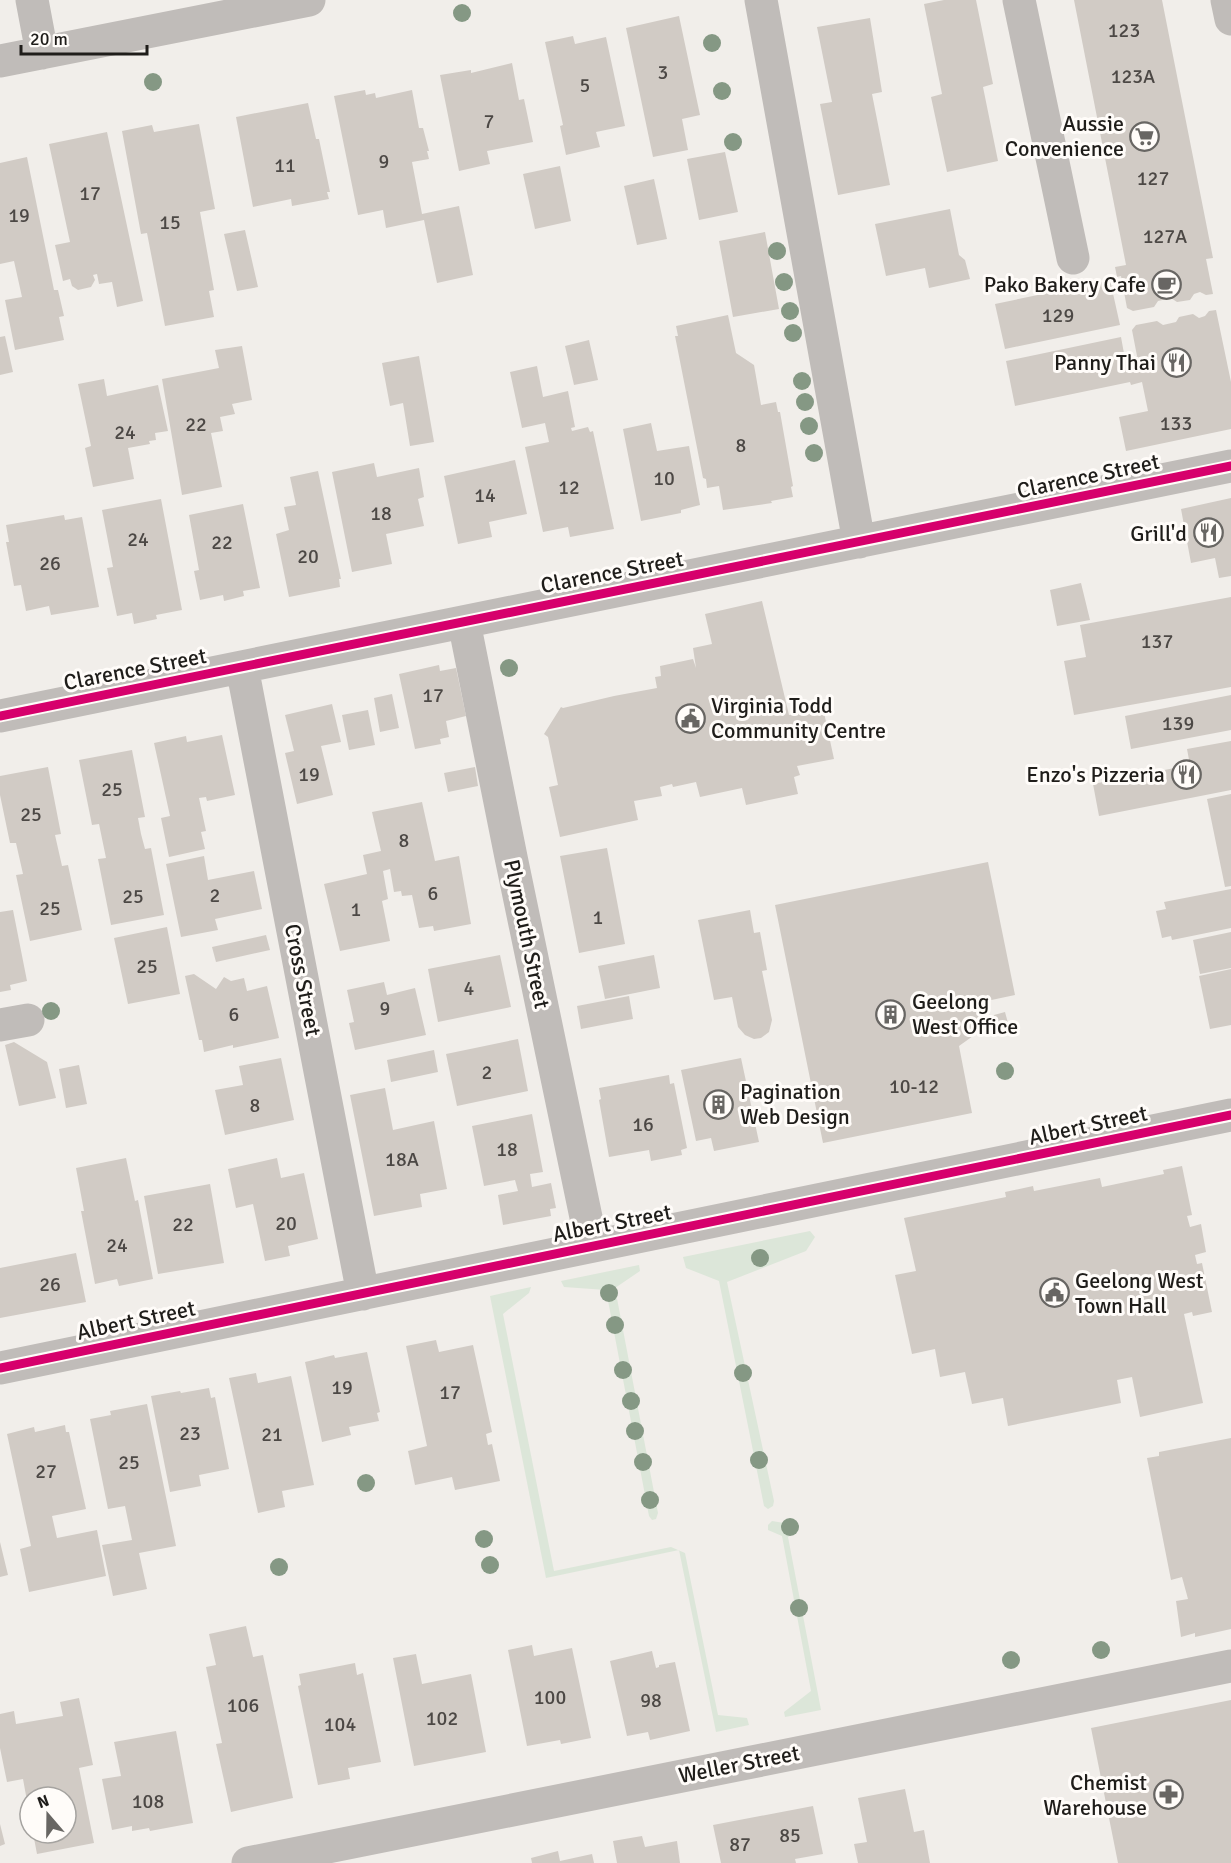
<svg xmlns="http://www.w3.org/2000/svg" width="1231" height="1863" font-family="Signika,sans-serif">
  <rect width="100%" height="100%" fill="#f1eeea"/>
  <!-- green -->
  <path fill="#dce6d9" d="M810,1231L815,1237L806,1251L727,1282L774,1501L773,1506L768,1509L764,1506L719,1281L686,1268L683,1257Z
    M639,1265L640,1271L615,1288L658,1513L656,1519L652,1520L649,1516L606,1290L564,1287L561,1281Z
    M531,1287L529,1293L503,1314L554,1571L671,1547L685,1553L718,1715L747,1718L749,1725L716,1732L679,1550L546,1578L490,1296Z
    M792,1518L797,1526V1531L788,1537L821,1710L785,1717L784,1712L811,1691L782,1536L768,1530V1525L772,1521L784,1523Z"/>
  <!-- building -->
  <path fill="#d1cbc5" d="M944,0H976L993,84L983,87L998,161L947,172L931,97L942,94L924,4Z
    M1074,0H1162L1213,258L1206,259L1213,294L1206,295L1200,292L1194,294L1190,300L1177,302L1171,298L1158,301L1154,307L1133,311L1127,308L1121,276L1117,277L1115,267L1126,265Z
    M679,16L700,115L682,119L688,150L653,157L626,28Z
    M870,18L882,92L872,94L890,185L838,195L820,104L832,102L817,27Z
    M573,36L575,44L606,37L625,126L596,132L600,147L566,155L560,126L563,125L545,42Z
    M512,63L519,100L524,99L533,142L487,151L490,164L459,171L440,75L471,70V73Z
    M365,90L366,95L375,93L376,98L412,90L419,128H423L429,151H427L429,159L412,162L422,214L459,206L473,275L437,283L424,220L386,228L383,210L358,215L334,96Z
    M308,103L316,139H319L330,192H327L329,199L292,206L291,199L253,207L236,117Z
    M199,124L215,209L200,212L214,290L209,291L214,317L165,326L147,233L141,234L122,131L152,125L154,132Z
    M107,132L143,301L117,307L112,282L99,284L97,274L93,275L95,280L91,287L78,290L72,286L70,279L63,281L55,245L70,242L49,144Z
    M725,152L738,212L699,220L687,159Z
    M27,157L54,290H58L64,316L59,317L64,340L15,350L5,300L22,297L14,261L0,264V163Z
    M560,166L571,221L535,229L523,174Z
    M654,179L667,239L637,245L624,186Z
    M950,209L959,255L965,260L970,279L929,288L925,268L886,276L875,224Z
    M245,230L258,287L237,291L224,234Z
    M765,232L779,309L733,317L719,241Z
    M1110,280L1120,325L1005,349L995,304Z
    M1216,310L1231,382V429L1126,451L1119,417L1148,411L1142,382L1131,385L1130,382L1015,406L1006,361L1121,337L1125,359L1137,356L1132,330L1136,325L1157,321L1163,325L1176,322L1179,317L1193,314L1199,318L1205,316L1209,311Z
    M728,315L736,353L754,365L761,405L776,402L778,412H780L793,486L791,487L793,497L771,501L772,503L723,510L719,486L707,488L706,479L703,478L675,336H678L676,326Z
    M5,336L13,372L0,375V337Z
    M589,340L598,380L574,385L565,346Z
    M242,346L252,400L232,404L235,414L220,417L223,431L211,433L222,487L182,495L162,379L219,368L215,350Z
    M419,356L434,442L410,446L403,403L390,406L382,363Z
    M537,366L543,397L568,391L575,427L571,428L572,431L588,427L590,432L593,431L614,529L570,537L568,527L543,532L525,447L549,442L545,423L522,428L510,372Z
    M104,379L107,396L158,385L168,431L155,433L156,440L149,441L150,444L128,448L134,479L93,487L85,448L91,446L78,384Z
    M651,423L657,451L689,446L700,505L681,510V513L641,521L623,429Z
    M515,460L527,514L489,522L492,537L458,544L444,476Z
    M374,463L377,477L419,468L424,497L418,499L424,526L386,534L392,564L352,572L332,472Z
    M318,471L341,579H339L340,587L289,597L276,534L289,530L284,507L296,505L290,477Z
    M1231,498V576L1219,578L1215,558L1191,563L1181,509Z
    M161,499L182,610L156,615L157,619L134,624L132,613L117,616L107,568L113,567L102,510Z
    M243,504L260,588L243,591L244,596L224,601L223,595L200,600L194,571L199,570L189,515Z
    M64,515L65,520L82,517L99,607L51,615L49,606L26,611L21,585L14,586L6,542H9L6,525Z
    M1081,583L1090,620L1057,626L1050,590Z
    M1231,597V687L1074,715L1064,661L1086,657L1080,625Z
    M762,601L789,715L823,708L834,759L797,766L800,775L794,777L798,794L746,805L742,788L700,797L696,782L673,787L672,784L660,787L662,796L634,801L638,820L560,837L549,787L558,785L548,737L544,734L561,707L563,708L614,696L657,688L655,677L661,676L660,666L693,659L696,668L693,648L712,644L705,614Z
    M439,665L440,671L456,668L466,716L446,721L449,737L440,739L441,744L415,749L399,674Z
    M392,694L399,728L380,732L374,698Z
    M1231,695V730L1131,749L1125,716Z
    M332,704L341,742L321,746L333,795L297,804L285,753L294,751L285,715Z
    M368,710L375,745L349,750L342,715Z
    M222,735L235,795L207,801L206,797L199,798L206,831L201,832L205,849L169,857L161,818L170,816L154,743L186,736L187,742Z
    M1231,741V790L1099,816L1093,784L1190,765L1187,749Z
    M132,750L145,817L138,818L141,834L145,849L151,848L164,915L111,925L98,859L106,858L99,824L92,825L79,760Z
    M48,767L61,834L55,835L62,866L68,865L82,930L30,941L16,875L23,874L16,843H10L0,795V776Z
    M475,767L478,786L448,792L444,773Z
    M1231,794V886L1225,887L1207,799Z
    M422,802L435,861L459,856L471,924L434,931L433,926L419,928L412,895L402,896L401,891L394,892L390,869L383,871L388,899L382,901L390,941L340,951L324,884L367,874L363,855L381,851L372,812Z
    M607,848L625,944L579,953L560,856Z
    M204,856L208,880L254,871L262,909L215,919L218,930L181,937L166,864Z
    M988,862L1015,995L982,1002L987,1026L959,1046L972,1113L823,1143L775,905Z
    M1231,889V928L1172,940L1171,936L1162,938L1156,911L1166,909L1164,902Z
    M13,910L27,981L10,985L11,990L0,992V912Z
    M750,910L754,933L760,932L767,970L762,971L772,1020L769,1032L761,1038L754,1039L745,1035L738,1027L732,997L714,1000L698,920Z
    M167,927L180,994L128,1004L114,938Z
    M1231,932V968L1200,974L1193,940Z
    M266,935L270,950L216,962L212,947Z
    M500,955L511,1007L438,1022L428,969Z
    M654,955L660,988L605,999L598,966Z
    M1231,969V1025L1210,1029L1199,976Z
    M194,974L216,989L224,977L231,981L244,978L247,991L267,986L279,1038L233,1048V1045L204,1052L202,1040H199L185,976Z
    M384,982L387,995L415,988L426,1035L355,1050L349,1023L354,1022L347,990Z
    M629,996L633,1019L581,1029L577,1006Z
    M1005,1012L1008,1023L997,1026L994,1015Z
    M518,1039L528,1091L457,1106L446,1054Z
    M14,1042L47,1062L56,1098L19,1106L5,1045Z
    M434,1050L438,1072L391,1082L387,1060Z
    M281,1058L294,1120L225,1135L215,1090L243,1085L239,1066Z
    M741,1058L759,1142L714,1151L711,1138L696,1141L681,1070Z
    M79,1065L87,1104L66,1108L59,1069Z
    M669,1075L670,1084L674,1083L687,1148L681,1150L682,1155L651,1161L649,1150L609,1157L599,1100L601,1099L599,1088Z
    M385,1088L393,1130L434,1121L447,1189L420,1194L422,1207L374,1216L350,1095Z
    M532,1114L543,1172L530,1174L532,1187L551,1183L556,1208L550,1209L551,1216L503,1225L498,1195L518,1191L515,1180L484,1186L472,1126Z
    M126,1158L135,1201L138,1200L153,1279L119,1286L117,1279L95,1284L81,1211H84L76,1168Z
    M277,1158L281,1178L304,1173L318,1239L288,1246L290,1256L265,1261L253,1204L236,1208L228,1169Z
    M1182,1166L1192,1215L1187,1216L1190,1227L1201,1224L1206,1252L1195,1255L1197,1264L1202,1263L1212,1312L1193,1316L1192,1312L1184,1314L1203,1403L1140,1417L1132,1377L1117,1380L1121,1403L1008,1426L1003,1398L972,1404L965,1372L940,1377L935,1349L912,1354L895,1275L916,1271L904,1218L1006,1197L1005,1192L1033,1186L1034,1191L1100,1178L1102,1187L1164,1174L1163,1170Z
    M210,1184L224,1263L158,1274L144,1196Z
    M76,1253L86,1302L0,1318V1268Z
    M436,1340L439,1352L473,1345L492,1432L486,1434L488,1445L492,1444L500,1481L455,1490L452,1477L415,1485L408,1451L427,1446L406,1346Z
    M367,1352L380,1412L377,1413L379,1421L349,1427L351,1435L322,1442L305,1362L334,1355L335,1358Z
    M256,1373L258,1383L291,1376L314,1485L282,1491L285,1507L258,1513L229,1378Z
    M209,1388L211,1398L215,1397L229,1469L199,1475L201,1486L170,1492L151,1396L180,1391L181,1393Z
    M147,1404L176,1546L139,1553L147,1589L113,1596L102,1545L132,1540L125,1506L108,1509L90,1419L111,1415L110,1411Z
    M65,1425L66,1432H69L86,1509L52,1516L57,1538L97,1530L106,1576L29,1592L20,1549L31,1546L7,1434L34,1427L35,1432Z
    M1231,1438V1629L1195,1637V1633L1181,1637L1176,1601L1188,1599L1182,1577L1171,1580L1147,1458L1159,1456V1452Z
    M0,1542L8,1575L0,1577Z
    M246,1626L253,1657L263,1655L293,1798L231,1812L216,1744L222,1743L206,1667L216,1665L209,1634Z
    M532,1645L534,1656L572,1648L591,1738L561,1744L560,1740L527,1746L508,1650Z
    M652,1651L656,1668L659,1667V1665L675,1662L690,1731L650,1740L648,1732L627,1736L610,1661Z
    M416,1654L422,1684L471,1674L486,1752L414,1766L393,1658Z
    M355,1663L357,1675L363,1673L381,1762L348,1768L350,1779L318,1785L298,1686L301,1685L299,1674Z
    M79,1698L93,1765L79,1768L94,1843L37,1854L33,1833H66V1797H30L29,1812L23,1779L7,1782L0,1748V1714L14,1711L16,1724L63,1716L60,1702Z
    M1231,1700V1863H1118L1091,1728Z
    M176,1731L193,1823L150,1831L149,1828L132,1831V1826L112,1830L102,1779L121,1776L114,1742Z
    M905,1789L914,1832L924,1830L930,1863H858L854,1844L867,1842L858,1798Z
    M813,1806L823,1854L795,1859L796,1863H721L713,1825Z
    M0,1824L5,1844L0,1846Z
    M642,1836L645,1847L677,1841L680,1863H617L613,1841Z
    M558,1851L560,1861L592,1854L594,1863H532L531,1858Z"/>
  <g fill="none" stroke-linecap="round" stroke-linejoin="round">
    <!-- minor -->
    <path stroke="#c0bcb9" stroke-width="33" d="M32,0L42,53
      M761,0L859,542
      M1019,0L1073,258
      M1227,0L1231,19
      M0,61L309,0
      M464,622L511,857L592,1246
      M242,667L363,1294
      M0,716L1231,466
      M0,1025L28,1020
      M0,1368L1231,1115
      M248,1863L1231,1666"/>
    <defs>
      <path id="cycleway" d="M0,716L1231,466
        M0,1368L1231,1115"/>
    </defs>
    <!-- cycleway casing -->
    <use href="#cycleway" stroke="#fffcf9" stroke-width="13"/>
    <!-- cycleway -->
    <use href="#cycleway" stroke="#d6006c" stroke-width="9"/>
  </g>
  <!-- trees -->
  <g fill="#859884">
    <circle cx="462" cy="13" r="9"/>
    <circle cx="712" cy="43" r="9"/>
    <circle cx="153" cy="82" r="9"/>
    <circle cx="722" cy="91" r="9"/>
    <circle cx="733" cy="142" r="9"/>
    <circle cx="777" cy="251" r="9"/>
    <circle cx="784" cy="282" r="9"/>
    <circle cx="790" cy="311" r="9"/>
    <circle cx="793" cy="333" r="9"/>
    <circle cx="802" cy="381" r="9"/>
    <circle cx="805" cy="402" r="9"/>
    <circle cx="809" cy="426" r="9"/>
    <circle cx="814" cy="453" r="9"/>
    <circle cx="509" cy="668" r="9"/>
    <circle cx="51" cy="1011" r="9"/>
    <circle cx="1005" cy="1071" r="9"/>
    <circle cx="760" cy="1258" r="9"/>
    <circle cx="609" cy="1293" r="9"/>
    <circle cx="615" cy="1325" r="9"/>
    <circle cx="623" cy="1370" r="9"/>
    <circle cx="743" cy="1373" r="9"/>
    <circle cx="631" cy="1401" r="9"/>
    <circle cx="635" cy="1431" r="9"/>
    <circle cx="759" cy="1460" r="9"/>
    <circle cx="643" cy="1462" r="9"/>
    <circle cx="366" cy="1483" r="9"/>
    <circle cx="650" cy="1500" r="9"/>
    <circle cx="790" cy="1527" r="9"/>
    <circle cx="484" cy="1539" r="9"/>
    <circle cx="490" cy="1565" r="9"/>
    <circle cx="279" cy="1567" r="9"/>
    <circle cx="799" cy="1608" r="9"/>
    <circle cx="1101" cy="1650" r="9"/>
    <circle cx="1011" cy="1660" r="9"/>
  </g>
  <!-- icons -->
  <defs>
    <symbol id="supermarket-ring" viewBox="-11 -11 22 22"><circle r="9.5" fill="#fffcf9" stroke="#686663" stroke-width="1.5"/><path d="M-6-5.5h2.5l.6 2H6L4.5 2H-2.5L-4.4-4H-6ZM-1.5 3.2a1.3 1.3 0 1 0 .1 0ZM3 3.2a1.3 1.3 0 1 0 .1 0Z" fill="#686663"/></symbol>
    <symbol id="cafe-ring" viewBox="-11 -11 22 22"><circle r="9.5" fill="#fffcf9" stroke="#686663" stroke-width="1.5"/><path d="M-5.5-4.5H6V0H3Q3 3.5 0 3.5H-2.5Q-5.5 3.5-5.5 0ZM3-3.2v2h1.7v-2ZM-6 4.5H4V6H-6Z" fill="#686663"/></symbol>
    <symbol id="restaurant-ring" viewBox="-11 -11 22 22"><circle r="9.5" fill="#fffcf9" stroke="#686663" stroke-width="1.5"/><path d="M-5-6h1v4h1v-4h1v4h1v-4h1v5L-1.5 .5V6h-2V.5L-5-1ZM5-6V6H3V1.5H1.5Q1.5-4 5-6Z" fill="#686663"/></symbol>
    <symbol id="civic-ring" viewBox="-11 -11 22 22"><circle r="9.5" fill="#fffcf9" stroke="#686663" stroke-width="1.5"/><path d="M-.6-6.5H3V-4.5H.6V-3L4-1V1h2V6H-6V1h2V-1L-.6-3ZM-1.2 2.5V6h2.4V2.5Z" fill="#686663"/></symbol>
    <symbol id="building-ring" viewBox="-11 -11 22 22"><circle r="9.5" fill="#fffcf9" stroke="#686663" stroke-width="1.5"/><path d="M-4-6H4V6H1V3H-1V6H-4ZM-2.5-4.3h1.7v1.8h-1.7ZM.8-4.3h1.7v1.8H.8ZM-2.5-1h1.7V.8h-1.7ZM.8-1h1.7V.8H.8Z" fill="#686663"/></symbol>
    <symbol id="pharmacy-ring" viewBox="-11 -11 22 22"><circle r="9.5" fill="#fffcf9" stroke="#686663" stroke-width="1.5"/><path d="M-2-6h4v4h4v4h-4v4h-4v-4h-4v-4h4Z" fill="#686663"/></symbol>
  </defs>
  <g fill-rule="evenodd">
    <use href="#supermarket-ring" x="1128" y="120" width="33" height="33"/>
    <use href="#cafe-ring" x="1150" y="268" width="33" height="33"/>
    <use href="#restaurant-ring" x="1160" y="346" width="33" height="33"/>
    <use href="#restaurant-ring" x="1192" y="516" width="33" height="33"/>
    <use href="#civic-ring" x="674" y="702" width="33" height="33"/>
    <use href="#restaurant-ring" x="1170" y="758" width="33" height="33"/>
    <use href="#building-ring" x="874" y="998" width="33" height="33"/>
    <use href="#building-ring" x="702" y="1088" width="33" height="33"/>
    <use href="#civic-ring" x="1038" y="1276" width="33" height="33"/>
    <use href="#pharmacy-ring" x="1152" y="1778" width="33" height="33"/>
  </g>
  <g text-anchor="middle" dominant-baseline="central" stroke-width="6" stroke-linejoin="round" paint-order="stroke">
    <!-- number labels -->
    <g font-size="20" fill="#4c4845">
      <text x="1124" y="30">123</text>
      <text x="663" y="72">3</text>
      <text x="1133" y="76">123A</text>
      <text x="585" y="85">5</text>
      <text x="489" y="121">7</text>
      <text x="384" y="161">9</text>
      <text x="285" y="165">11</text>
      <text x="1153" y="178">127</text>
      <text x="90" y="193">17</text>
      <text x="19" y="215">19</text>
      <text x="170" y="222">15</text>
      <text x="1165" y="236">127A</text>
      <text x="1058" y="315">129</text>
      <text x="1176" y="423">133</text>
      <text x="196" y="424">22</text>
      <text x="125" y="432">24</text>
      <text x="741" y="445">8</text>
      <text x="664" y="478">10</text>
      <text x="569" y="487">12</text>
      <text x="485" y="495">14</text>
      <text x="381" y="513">18</text>
      <text x="138" y="539">24</text>
      <text x="222" y="542">22</text>
      <text x="308" y="556">20</text>
      <text x="50" y="563">26</text>
      <text x="1157" y="641">137</text>
      <text x="433" y="695">17</text>
      <text x="1178" y="723">139</text>
      <text x="309" y="774">19</text>
      <text x="112" y="789">25</text>
      <text x="31" y="814">25</text>
      <text x="404" y="840">8</text>
      <text x="433" y="893">6</text>
      <text x="215" y="895">2</text>
      <text x="133" y="896">25</text>
      <text x="50" y="908">25</text>
      <text x="356" y="909">1</text>
      <text x="598" y="917">1</text>
      <text x="147" y="966">25</text>
      <text x="469" y="988">4</text>
      <text x="385" y="1008">9</text>
      <text x="234" y="1014">6</text>
      <text x="487" y="1072">2</text>
      <text x="914" y="1086">10-12</text>
      <text x="255" y="1105">8</text>
      <text x="643" y="1124">16</text>
      <text x="507" y="1149">18</text>
      <text x="402" y="1159">18A</text>
      <text x="286" y="1223">20</text>
      <text x="183" y="1224">22</text>
      <text x="117" y="1245">24</text>
      <text x="50" y="1284">26</text>
      <text x="342" y="1387">19</text>
      <text x="450" y="1392">17</text>
      <text x="190" y="1433">23</text>
      <text x="272" y="1434">21</text>
      <text x="129" y="1462">25</text>
      <text x="46" y="1471">27</text>
      <text x="550" y="1697">100</text>
      <text x="651" y="1700">98</text>
      <text x="243" y="1705">106</text>
      <text x="442" y="1718">102</text>
      <text x="340" y="1724">104</text>
      <text x="148" y="1801">108</text>
      <text x="790" y="1835">85</text>
      <text x="740" y="1844">87</text>
    </g>
    <!-- poi labels -->
    <g font-size="22" fill="#1f1d1a" stroke="#fffcf9" text-anchor="end">
      <text x="1124" y="123">Aussie<tspan x="1124" dy="25">Convenience</tspan></text>
      <text x="1146" y="284">Pako Bakery Cafe</text>
      <text x="1156" y="362">Panny Thai</text>
      <text x="1187" y="533">Grill'd</text>
      <text x="711" y="705" text-anchor="start">Virginia Todd<tspan x="711" dy="25">Community Centre</tspan></text>
      <text x="1165" y="774">Enzo's Pizzeria</text>
      <text x="912" y="1001" text-anchor="start">Geelong<tspan x="912" dy="25">West Office</tspan></text>
      <text x="740" y="1091" text-anchor="start">Pagination<tspan x="740" dy="25">Web Design</tspan></text>
      <text x="1075" y="1280" text-anchor="start">Geelong West<tspan x="1075" dy="25">Town Hall</tspan></text>
      <text x="1147" y="1782">Chemist<tspan x="1147" dy="25">Warehouse</tspan></text>
    </g>
    <!-- street labels -->
    <g font-size="22" fill="#1f1d1a" stroke="#fffcf9">
      <text transform="translate(1088 476) rotate(-12)">Clarence Street</text>
      <text transform="translate(612 572) rotate(-11)">Clarence Street</text>
      <text transform="translate(135 669) rotate(-11)">Clarence Street</text>
      <text transform="translate(527 934) rotate(78)">Plymouth Street</text>
      <text transform="translate(303 980) rotate(79)">Cross Street</text>
      <text transform="translate(1088 1125) rotate(-12)">Albert Street</text>
      <text transform="translate(612 1223) rotate(-11)">Albert Street</text>
      <text transform="translate(136 1320) rotate(-12)">Albert Street</text>
      <text transform="translate(739 1764) rotate(-11)">Weller Street</text>
    </g>
  </g>
  <!-- north arrow -->
  <g transform="translate(48 1815) rotate(340)"><circle r="28" fill="#fffcf9" stroke="#a5a3a0" stroke-width="1.5"/>
  <path d="M0-4.5L10 22L0 15L-10 22Z" fill="#686663"/>
  <text y="-9" font-size="16" font-weight="bold" text-anchor="middle" fill="#1f1d1a">N</text>
  </g>
  <!-- scale -->
  <path d="M21 45v9h126v-9" fill="none" stroke="#1f1d1a" stroke-width="3"/>
  <text x="30" y="45" font-size="18" fill="#1f1d1a" stroke="#fffcf9" stroke-width="4.5" paint-order="stroke">20 m</text>
</svg>
